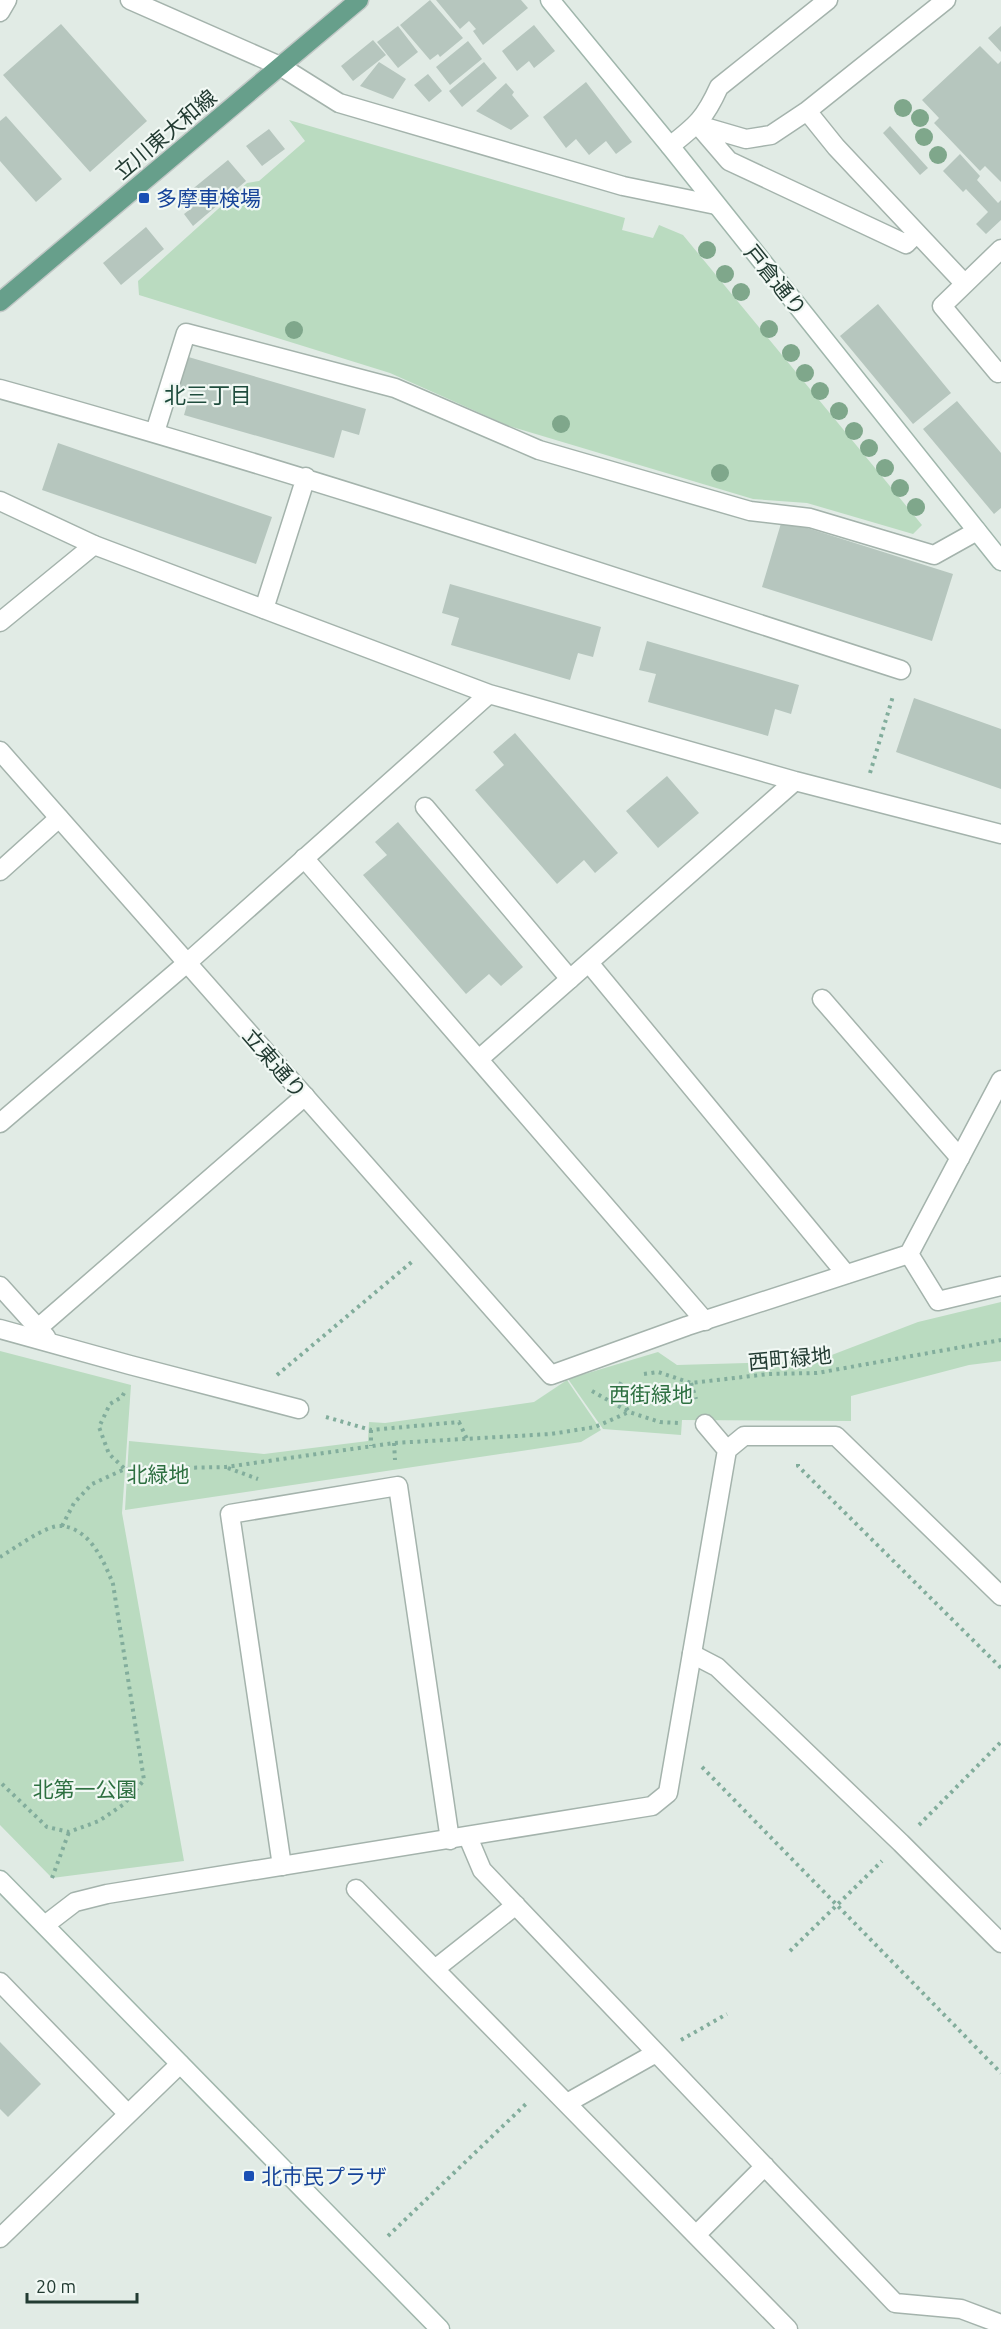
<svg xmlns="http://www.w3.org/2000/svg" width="1001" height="2329" font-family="Ubuntu,'Noto Sans JP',sans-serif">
  <rect width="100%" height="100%" fill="#e1ebe5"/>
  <!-- green -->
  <path fill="#badbc0" d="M289,120L625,218L622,230L653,238L659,225L683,235L922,525L913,534L807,503L753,499L509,426L390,373L139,295L138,281L247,183L259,181L305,141Z
    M1001,1302V1361L969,1365L851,1396V1421L682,1420L681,1435L603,1429L568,1379L658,1352L677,1365L816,1361L918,1322Z
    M0,1351L131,1385L122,1513L184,1861L52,1878L0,1825Z
    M567,1380L601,1430L581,1442L125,1510L129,1441L264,1454L368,1441L369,1422L385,1423L534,1402Z"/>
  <!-- building -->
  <path fill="#b6c6be" d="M430,0L463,38L440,57L438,54L430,60L400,25Z
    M436,0H521L528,8L483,45L473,31L476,29L469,21L460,29Z
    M61,24L147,121L90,172L3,75Z
    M534,25L555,51L534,68L529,61L517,71L502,51Z
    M398,26L418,52L398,68L377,42Z
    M1001,26V52L988,38Z
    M373,40L386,55L353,81L341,66Z
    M468,41L482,59L450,85L436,67Z
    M980,46L998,64L1001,61V182L985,166L980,171L934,123L939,118L922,100Z
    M379,62L406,79L393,99L360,86Z
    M484,62L497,78L462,107L449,91Z
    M428,74L442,91L429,102L414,85Z
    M586,82L632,142L616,154L606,141L589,155L576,139L566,148L543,117Z
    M506,83L514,92L512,95L529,116L511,130L476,111Z
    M6,116L62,179L36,202L0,161V121Z
    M890,126L928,168L920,175L883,133Z
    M269,129L285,149L262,166L246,146Z
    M960,154L980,176L977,180L998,203L1001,200V220L986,234L976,224L988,212L966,189L963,192L943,171Z
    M228,160L246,181L193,226L184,214L193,207L184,196Z
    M146,227L164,249L121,285L103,263Z
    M878,304L951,393L913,424L840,336Z
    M185,356L366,409L359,435L342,430L334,458L184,415L191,391L176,387Z
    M957,401L1001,453V508L994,514L923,429Z
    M58,443L272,517L256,564L42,490Z
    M782,520L953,574L932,641L762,587Z
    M450,584L601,627L593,657L578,653L570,680L451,645L459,618L442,613Z
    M647,641L799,685L791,714L775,709L768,736L648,702L656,674L639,670Z
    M914,698L1001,729V789L896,752Z
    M515,733L618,853L595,873L584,860L557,884L475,790L504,765L493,752Z
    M667,776L699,813L658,848L626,811Z
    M398,822L523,967L501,986L489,974L466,994L363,875L387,855L375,842Z
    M0,2042L41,2084L8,2117L0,2109Z"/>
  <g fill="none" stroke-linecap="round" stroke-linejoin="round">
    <defs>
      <path id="lane" d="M807,111L836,147L964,283
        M698,125L746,139L771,135L807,111L946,0
        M698,125L729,161L906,244L917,233
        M1001,249L942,306L998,373L1001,371
        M0,389C303,473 601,573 901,670
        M155,432L186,333L395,388L539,450L750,511L810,518L934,555L977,531
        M264,609L306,477
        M0,622L94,545
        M425,807L570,979
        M304,858L705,1321
        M0,871L59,818
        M589,963L846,1274
        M822,999L960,1158
        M0,1123L187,963
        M0,1286L46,1337
        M38,1328L305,1096
        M692,1654L717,1667L901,1843L1001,1943
        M468,1837L482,1870L895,2303L961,2309L1001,2324
        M282,1866L230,1514L398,1486L450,1840
        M356,1889L788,2329
        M435,1969L516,1905
        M0,1982L128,2114
        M567,2103L656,2053
        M696,2235L765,2166
        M0,2238L180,2064"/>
      <path id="street" d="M130,0L280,66L339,103L623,186L716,205
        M0,12L7,0
        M670,146C697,125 705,118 719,87L828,0
        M0,501L94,545L489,694L795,781L1001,834
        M0,751L551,1375L687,1326L909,1254L1001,1080
        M187,963L489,694
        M479,1059L795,781
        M909,1254L938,1301L1001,1286
        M0,1329L130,1365L299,1409
        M727,1450L744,1436H836L1001,1596
        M45,1925L75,1902L107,1894L652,1806L668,1793L727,1450L705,1424"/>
      <path id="secondary" d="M550,0L670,146L1001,561
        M0,1880L440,2329"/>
      <path id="primary" d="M0,302L359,0"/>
    </defs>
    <!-- lane casing -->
    <use href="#lane" stroke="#a4b3ac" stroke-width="21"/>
    <!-- street casing -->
    <use href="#street" stroke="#a4b3ac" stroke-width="21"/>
    <!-- secondary casing -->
    <use href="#secondary" stroke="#a0b6ac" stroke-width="21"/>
    <!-- primary casing -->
    <use href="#primary" stroke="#c1c8c6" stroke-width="21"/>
    <!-- path -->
    <path stroke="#82ad9c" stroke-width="4" stroke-dasharray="3 4.5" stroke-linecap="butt" d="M870,773L893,696
      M644,1374L658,1372L691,1383L769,1374L817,1373L1001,1340
      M277,1375L414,1260
      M691,1383L696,1399
      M592,1391L629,1412L660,1422L679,1423
      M124,1393L122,1397L110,1404L99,1427L109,1454L125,1469
      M326,1417L371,1430L459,1422L467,1439
      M371,1430V1446
      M394,1443L395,1460
      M798,1464V1466L1001,1668
      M228,1468L258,1479
      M62,1526L74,1503L92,1484L125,1469L226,1467L394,1443L551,1434L595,1427L629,1412L616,1392L623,1379
      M0,1557C14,1549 47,1524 62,1526C90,1529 104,1561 113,1584L144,1780L124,1804L99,1821L69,1832L47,1827L0,1782
      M702,1767L1001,2073
      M919,1825L1001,1742
      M52,1878L69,1832
      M790,1951L882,1861
      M681,2040L727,2014
      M388,2236L528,2102"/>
    <!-- lane -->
    <use href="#lane" stroke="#fff" stroke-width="18"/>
    <!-- street -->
    <use href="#street" stroke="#fff" stroke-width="18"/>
    <!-- secondary -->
    <use href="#secondary" stroke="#fff" stroke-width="18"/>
    <!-- primary -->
    <use href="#primary" stroke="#679f8b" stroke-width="18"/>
  </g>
  <!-- trees -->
  <g fill="#7fa78b">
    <circle cx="903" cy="108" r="9"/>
    <circle cx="920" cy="118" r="9"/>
    <circle cx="924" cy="137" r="9"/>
    <circle cx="938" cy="155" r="9"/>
    <circle cx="707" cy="250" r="9"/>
    <circle cx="725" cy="274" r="9"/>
    <circle cx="741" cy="292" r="9"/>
    <circle cx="769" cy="329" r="9"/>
    <circle cx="294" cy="330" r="9"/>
    <circle cx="791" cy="353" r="9"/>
    <circle cx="805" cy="373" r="9"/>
    <circle cx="820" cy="391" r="9"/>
    <circle cx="839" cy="411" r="9"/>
    <circle cx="561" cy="424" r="9"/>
    <circle cx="854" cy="431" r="9"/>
    <circle cx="869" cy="448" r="9"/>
    <circle cx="885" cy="468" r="9"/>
    <circle cx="720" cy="473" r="9"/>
    <circle cx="900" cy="488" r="9"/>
    <circle cx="916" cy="507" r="9"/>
  </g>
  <!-- markers -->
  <g fill="#1a4fb4" stroke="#f1f8f4" stroke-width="2">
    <rect x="138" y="192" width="12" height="12" rx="3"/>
    <rect x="243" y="2170" width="12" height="12" rx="3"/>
  </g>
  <g text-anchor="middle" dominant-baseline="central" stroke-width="4.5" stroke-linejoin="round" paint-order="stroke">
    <!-- street labels -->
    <g font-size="21" fill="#223b32" stroke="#f1f8f4">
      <text transform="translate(165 134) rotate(-40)">立川東大和線</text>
      <text transform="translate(776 280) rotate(51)">戸倉通り</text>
      <text transform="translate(275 1063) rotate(49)">立東通り</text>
      <text transform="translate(790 1358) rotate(-5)">西町緑地</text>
    </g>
    <!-- transit labels -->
    <g font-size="21" fill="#164399" stroke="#f1f8f4" text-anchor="start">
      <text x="156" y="198">多摩車検場</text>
      <text x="261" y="2176">北市民プラザ</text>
    </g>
    <!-- park labels -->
    <g font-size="21" fill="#2e7041" stroke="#f1f8f4">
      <text x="651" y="1394">西街緑地</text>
      <text x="158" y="1474">北緑地</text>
      <text x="85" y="1789">北第一公園</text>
    </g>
    <!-- neighbourhood labels -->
    <g font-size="22" fill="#1f4c3d" stroke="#f1f8f4">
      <text x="208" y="394">北三丁目</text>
    </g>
  </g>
  <!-- scale -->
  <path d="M27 2293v9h110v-9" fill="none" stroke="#223b32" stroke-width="3"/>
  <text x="36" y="2293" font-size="18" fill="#223b32" stroke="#f1f8f4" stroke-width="4.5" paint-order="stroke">20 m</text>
</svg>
